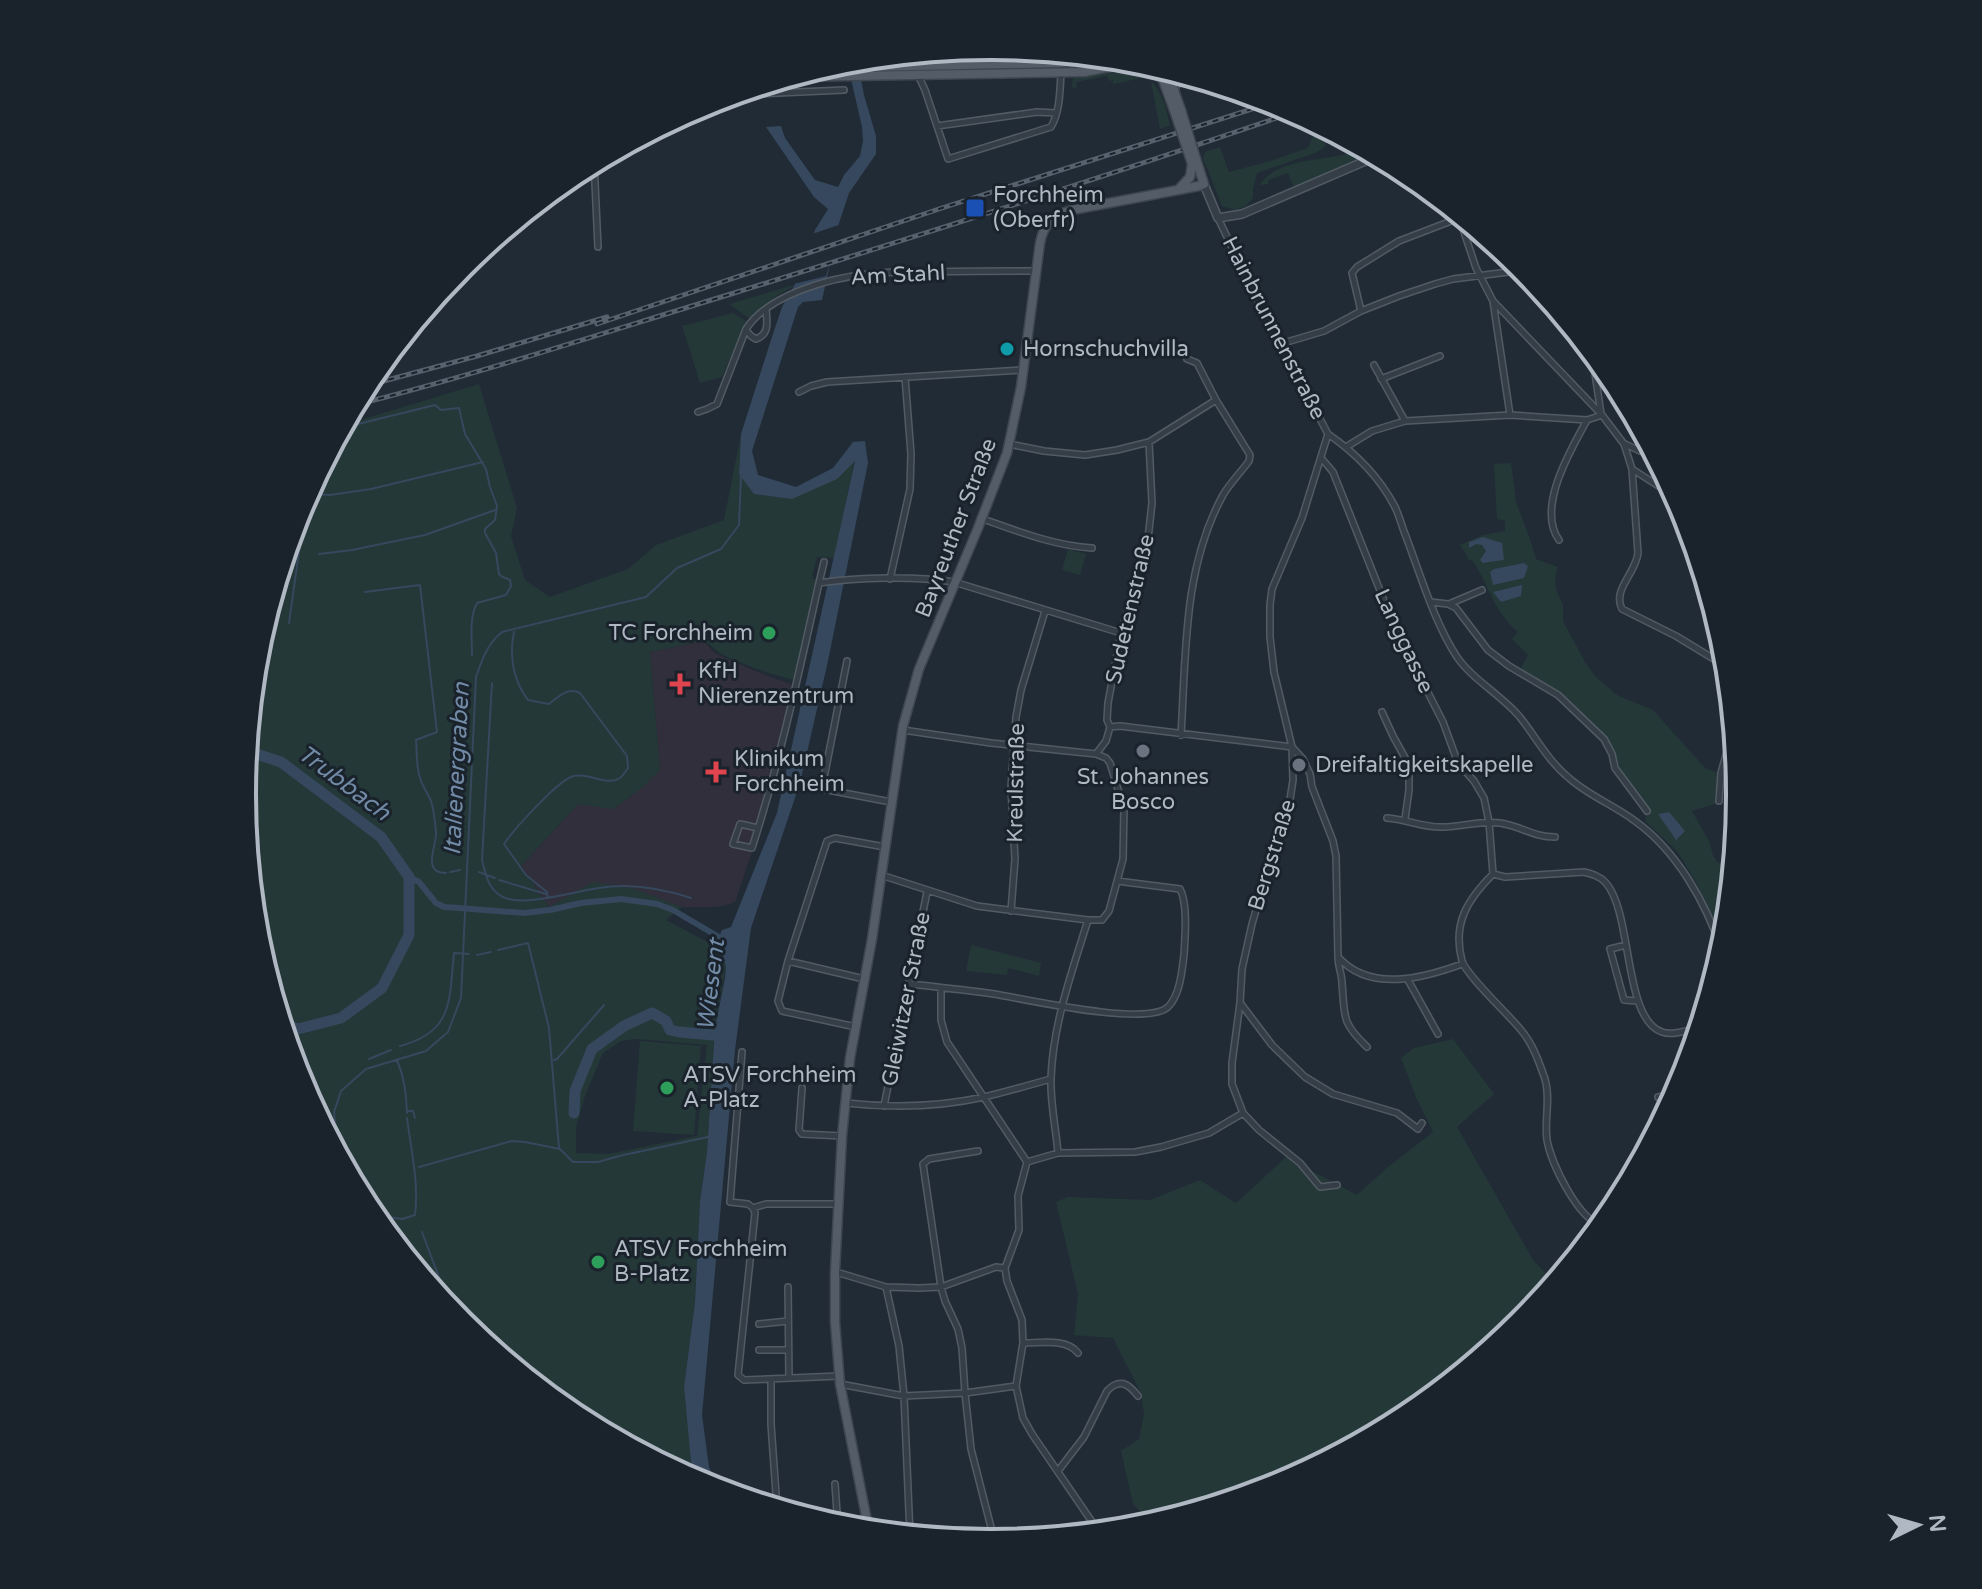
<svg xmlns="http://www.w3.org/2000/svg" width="1982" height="1589" font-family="'Varela Round',sans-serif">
  <rect width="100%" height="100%" fill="#212b36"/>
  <!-- medical -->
  <path fill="#302f3b" d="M703,641L716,654L765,675L793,685L766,811L735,902L723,906L712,907H682L662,900L549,907L521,866L579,803L613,809L642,788L660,770L650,652Z"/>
  <!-- green -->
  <path fill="#243838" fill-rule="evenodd" d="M1140,69L1151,73L1146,77L1113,84V80L1109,81L1107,76L1076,82L1077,87L1072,88L1073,78Z
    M1151,81C1163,93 1166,109 1170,125L1160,129Z
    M1321,134L1326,139L1325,147L1315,153L1257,173L1253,189V198L1246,206L1235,210L1222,206L1203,158L1205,152L1220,147L1229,172L1270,161L1308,148L1313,136Z
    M1362,148L1375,155L1294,188L1288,173L1268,180V184L1260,185C1275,161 1312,161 1337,156C1346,155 1354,151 1362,148Z
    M790,286H794L776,296L750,319L729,304Z
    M733,313L746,321L722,377L700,383L682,326Z
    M479,384L517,508L511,536L525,580L550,597L628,569L656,545L724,520L741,434L739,474L792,499L855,459L834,558L817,557L812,578L818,580L795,680C769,674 747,666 723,655C715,651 711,643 702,641L650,652L660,770L642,788L613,809L578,804L521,866L549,907L593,882L635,889L682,907L666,920L715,946L723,956L726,966L715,1028L707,1152L700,1201L695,1302L684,1387L691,1462L706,1486L575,1417L461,1323L368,1210L299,1080L257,940L243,794L257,648L300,508L344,425ZM637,1039L707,1045L697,1136L609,1154L576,1153V1127L585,1096L603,1053L621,1041Z
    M1511,463L1516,502L1529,536L1536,559L1558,567L1555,578L1556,589L1563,605V621L1585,662L1596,677L1617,695L1653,710L1706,769L1717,772L1715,804L1692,811L1709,841L1713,855L1718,863L1733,862L1725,942L1696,882L1677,851L1645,821L1647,813L1618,765L1614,755L1605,738L1558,695L1519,672L1528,655L1512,639L1518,632C1494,612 1489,586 1473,561L1468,560C1467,553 1463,551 1460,545L1483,535L1505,531V521L1497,519L1494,464Z
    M1068,549L1086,554L1080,575L1062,570Z
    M971,945L1041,963L1039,976L1008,968L1007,975L966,971Z
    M1453,1039L1494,1094L1457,1127L1533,1260L1554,1282L1520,1324L1406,1417L1277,1486L1152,1524L1133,1504L1121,1451L1139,1439L1144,1414L1141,1393L1113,1338L1074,1335L1078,1294L1056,1202L1068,1197L1150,1200L1200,1180L1236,1203L1286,1157L1357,1195L1388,1167L1433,1132L1416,1097L1401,1058L1414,1048Z
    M640,1041L701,1046L694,1135L633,1131Z"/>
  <!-- water -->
  <path fill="#36485d" d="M857,59L864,95L876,136V154L849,193L839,223L822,300L803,302L798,307L752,451L758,475L796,487L833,468L853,442L865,441L868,463L828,661L800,783L751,928L735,1050L702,1415L709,1467L720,1491L706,1486L691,1462L684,1387L695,1302L700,1201L707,1152L715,1028L725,978L726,967L723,956L715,946L722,930L731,927L777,813L855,461L837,479L792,499L754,494L739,474L741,434L770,343L782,307L794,286L815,230L828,209L814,197L766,127L781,126L785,138L815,180L838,187L844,175L860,156L863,141L862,127L851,79L841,62Z
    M1483,537L1502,543L1504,560L1483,563L1480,560L1486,551L1482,545L1476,544L1469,548V542Z
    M1524,563L1528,566L1524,578L1493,585L1490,572L1494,569Z
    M1522,585L1521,596L1501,602L1493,592Z
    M1669,812L1685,831L1676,840L1658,814Z"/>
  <!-- pier -->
  <path fill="#212b36" d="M842,224L826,276L790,285L809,235Z"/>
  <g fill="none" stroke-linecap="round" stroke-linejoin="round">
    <!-- stream -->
    <path stroke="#36485d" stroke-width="2" d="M342,428L435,405L441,410L459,408L465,434L486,469L490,487L497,506L495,520L485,529V533L496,553L499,574L501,576L510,580L511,586L506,595L477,603C469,618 472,638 472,655
      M316,494L330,495L371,489L483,462
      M319,554L352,550L425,535L495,510
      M365,592L420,585L437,732L416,740C417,752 416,766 420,778C422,786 428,793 431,801C434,810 435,822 436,832C437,846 421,873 446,873
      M289,623L307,494
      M514,632C509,655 513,681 528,700L549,704C559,696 568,687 580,693L627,756L628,768C626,771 624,775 620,778C606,787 587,771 571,777C556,783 514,829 504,844L526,875L547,892L548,898
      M492,683L482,860C486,877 489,893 508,899C528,905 577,891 599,888C629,883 663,889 691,898
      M450,872L460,870
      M479,872L495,878
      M499,880L546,894
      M498,950L528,943L549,1028L559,1148
      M477,955L491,952
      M400,1046C454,1032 449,1000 454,953L469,954
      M369,1059L391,1050
      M397,1060C405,1079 406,1094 407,1113
      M554,1060L557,1059L604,1005
      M295,1066H303L313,1107
      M407,1111H413L415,1118
      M335,1122L334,1112L341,1091L366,1069L426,1051L448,1032L461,998L476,677C482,660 487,644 502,632L646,597L677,568L721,549L739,525L741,475
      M336,1127L338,1153
      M329,1136V1137
      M419,1167L512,1141L525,1142L560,1149L573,1162H598L619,1156L708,1137
      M372,1215L402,1219L415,1215C419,1182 411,1150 407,1118
      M422,1232L443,1288"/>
    <!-- canal -->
    <path stroke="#36485d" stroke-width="6" d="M409,877L419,882L436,903L444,907L459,908L524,913L550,910L581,903L621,899L657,904L673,910L724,940"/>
    <!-- river -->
    <path stroke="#36485d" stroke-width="11" d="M247,751L281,762L381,837L409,877V935L382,988L341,1018L298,1029L282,1024
      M574,1113L575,1091L592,1049L624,1026L652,1013L666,1021L670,1030L679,1032L725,1036"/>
    <defs>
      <path id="minor" d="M918,75L925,90L948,159L1051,127C1060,112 1060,90 1061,72
        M731,95L844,90
        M937,126L1037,112L1056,113
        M594,162L598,247
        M1458,214L1476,268L1493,301L1510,415
        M1218,218L1256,298L1328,434C1354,452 1379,477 1394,505C1399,514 1401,524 1405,534C1420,573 1434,622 1457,657C1473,680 1501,695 1519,716C1536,737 1548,761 1569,778C1589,796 1614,805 1635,821C1677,851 1706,903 1722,951
        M1493,301L1602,415L1624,444L1632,469L1638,553C1636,573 1612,590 1622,609L1676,636L1727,667
        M1361,311L1352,273L1357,267L1399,241L1459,218
        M746,330L751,336L756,339C770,334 767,321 766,309
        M1280,344L1324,331L1361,311L1399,296L1435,284L1453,279L1524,270
        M1592,353L1601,414
        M1374,365L1405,421
        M1381,379L1440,356
        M1597,383L1606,382L1617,386
        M799,392L811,386L827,382L1022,370
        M698,412L707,409L717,404L746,329C768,295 829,278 868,274C886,271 905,272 924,272C961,271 999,271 1036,271
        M1328,434L1302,518L1272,589L1270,605V637L1274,672L1292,747L1293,780L1289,806L1273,851L1252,924L1242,969L1240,1003L1232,1063V1084L1243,1113L1259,1130L1300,1163L1320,1187L1337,1185
        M1009,444L1044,451L1085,455L1117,450L1149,442L1216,400L1197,363L1187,359
        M1625,444L1640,451L1653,453
        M1346,447L1372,431L1405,421L1510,415L1587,420L1602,415
        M1322,459L1333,472L1383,598L1387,612L1443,722L1458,763L1474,781L1484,798L1489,822L1493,874
        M1632,469L1677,498
        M983,519C1017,531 1055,546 1092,548
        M1559,540C1536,508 1571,449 1587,420
        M890,579L910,489L911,454L905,377
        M819,583L824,562
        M1431,602L1448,604L1456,608L1488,650L1509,666L1558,695L1604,739L1612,754L1615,768L1647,811
        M1449,604L1482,590
        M1382,712L1393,736L1409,765V790L1405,819
        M1110,727L1107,720L1108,703L1121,633L1148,539L1152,503L1149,442
        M1110,727L1120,726L1292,747
        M1181,735C1186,654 1183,568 1223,495C1230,483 1241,472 1249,461L1250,455L1216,400
        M1292,747L1303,759L1310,774L1312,787L1333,841L1336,856L1338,957C1370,993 1424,978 1462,964
        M1096,754L1106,741L1110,727
        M802,785L891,802
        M822,788L847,661
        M1719,801L1721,773L1733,730
        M1387,818C1406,819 1424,828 1443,827C1462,827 1481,820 1500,823C1521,826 1533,837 1555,837
        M758,828L740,824L733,844L752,848C780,761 799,672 819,583C858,577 916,576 954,582L1121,633
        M881,875L977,906L1088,920H1102L1109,911L1123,859L1124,809L1110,763L1106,758L1096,754L991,743L903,730
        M1011,911L1015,859L1011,788L1016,717L1021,690L1045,611
        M1626,945L1610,949L1624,1000L1637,1001
        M1338,957C1338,967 1342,974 1342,983C1345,1017 1341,1022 1367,1047
        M788,961L864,979
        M1408,980L1438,1034
        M909,984C937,987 966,990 994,994C1025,999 1146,1027 1168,1007C1180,995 1182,971 1184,955C1185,938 1188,903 1180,889L1117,881
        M941,988V1020L947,1042L1027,1162L1018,1196L1019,1230L1005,1268L1007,1281L1022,1320L1023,1343L1016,1386L1023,1418L1032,1434L1099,1532
        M1241,1004L1272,1045L1305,1077L1333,1094L1397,1113L1418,1129L1422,1123
        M856,1027L782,1011L778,1001L788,961L827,841L835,838L885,847
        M742,1052L730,1202L748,1204L753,1208L755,1213L738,1375L744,1380L839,1376
        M802,1088L799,1130L802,1134L842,1136
        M1658,1097L1675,1094
        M846,1103C891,1108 939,1107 984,1097C1006,1092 1029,1085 1051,1079
        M884,1106L927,892
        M978,1151L929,1159L923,1164L941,1287L945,1301L958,1329L962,1348L965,1393L971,1449L995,1543
        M1058,1153C1056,1129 1050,1102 1051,1078C1053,1024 1072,971 1088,920
        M1027,1162L1058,1153L1135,1152L1161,1147L1209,1133L1243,1113
        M753,1208L766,1204H838
        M1601,1225C1578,1219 1551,1163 1547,1140C1544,1120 1551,1099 1545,1079C1539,1062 1533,1044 1521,1030C1509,1015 1466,975 1462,961C1452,923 1468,899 1493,874L1505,877L1584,872C1592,874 1600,876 1606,883C1633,914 1623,1019 1662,1032C1673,1036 1688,1030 1699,1027
        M1591,1238L1594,1223
        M836,1272L886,1287L920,1288L941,1287L996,1267L1004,1268
        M788,1287L789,1378
        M886,1287L899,1346L904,1396L910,1535
        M759,1324L788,1321
        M1023,1343C1041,1343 1067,1338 1078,1353
        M759,1350H788
        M771,1379V1424L777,1508
        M840,1384L904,1396L965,1393L1016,1386
        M1058,1471L1084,1437L1107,1391C1119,1378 1128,1383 1138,1396
        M835,1484L838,1527"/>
      <path id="tertiary" d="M910,54L914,65
        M1203,182L1218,218L1242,214L1377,156"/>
      <path id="secondary" d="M1174,89L1179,73"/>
      <path id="primary" d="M820,68L1059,63L1106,57
        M1167,70L1181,110
        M791,77L1085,72C1114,67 1142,55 1164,81
        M1163,80L1175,113
        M1178,190L1190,177L1192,164
        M869,1531L840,1384L835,1322V1272L842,1136L850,1058L872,939L903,726L919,669L978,528L1007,453L1021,387L1040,243C1044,223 1053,215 1072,210L1199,186L1204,184L1197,162"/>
    </defs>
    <!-- minor casing -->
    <use href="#minor" stroke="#525b64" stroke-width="8"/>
    <!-- tertiary casing -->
    <use href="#tertiary" stroke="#525b64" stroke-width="10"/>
    <!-- secondary casing -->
    <use href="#secondary" stroke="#525b64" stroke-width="11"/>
    <!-- primary casing -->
    <use href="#primary" stroke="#3e4650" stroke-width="11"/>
    <!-- minor -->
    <use href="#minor" stroke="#353d47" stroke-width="5"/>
    <!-- tertiary -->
    <use href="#tertiary" stroke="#353d47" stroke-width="7"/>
    <!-- secondary -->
    <use href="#secondary" stroke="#434c59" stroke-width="8"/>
    <!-- primary -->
    <use href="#primary" stroke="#535c67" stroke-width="8"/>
    <defs>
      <path id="rail" d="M597,324L942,208L1274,102
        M365,386L477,356L607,317
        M355,405C482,373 606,332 731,294C920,235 1108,176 1294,112"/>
    </defs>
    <!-- rail casing -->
    <use href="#rail" stroke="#57616e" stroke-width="5"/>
    <!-- rail -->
    <use href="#rail" stroke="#1a222b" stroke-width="2" stroke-dasharray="6" stroke-linecap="butt"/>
    <defs>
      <path id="primary-bridge" d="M1181,110L1197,162
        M1175,113L1192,164"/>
    </defs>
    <!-- primary-bridge casing -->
    <use href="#primary-bridge" stroke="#3e4650" stroke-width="11" stroke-linecap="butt"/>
    <!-- primary-bridge -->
    <use href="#primary-bridge" stroke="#535c67" stroke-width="8"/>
  </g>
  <!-- markers -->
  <rect fill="#1a4fb4" stroke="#1a222b" stroke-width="3" x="965" y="198" width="20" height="20" rx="4"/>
  <circle fill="#0f9aa8" stroke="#1a222b" stroke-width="3" cx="1007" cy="349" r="8"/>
  <g fill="#2e9e5b" stroke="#1a222b" stroke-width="3">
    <circle cx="769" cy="633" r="8"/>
    <circle cx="667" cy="1088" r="8"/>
    <circle cx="598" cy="1262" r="8"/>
  </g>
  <g fill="#e0444e" stroke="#1a222b" stroke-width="3">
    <path d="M676 672h8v8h8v8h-8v8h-8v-8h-8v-8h8z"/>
    <path d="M712 760h8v8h8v8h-8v8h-8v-8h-8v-8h8z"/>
  </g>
  <g fill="#6b7280" stroke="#1a222b" stroke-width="3">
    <circle cx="1143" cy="751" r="8"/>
    <circle cx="1299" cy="765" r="8"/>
  </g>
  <g text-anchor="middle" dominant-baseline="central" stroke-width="6" stroke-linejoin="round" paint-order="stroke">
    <!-- poi labels -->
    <g font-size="22" fill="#afb8c3" stroke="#1a222b" text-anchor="start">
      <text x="993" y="195">Forchheim<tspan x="993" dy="25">(Oberfr)</tspan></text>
      <text x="1023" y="349">Hornschuchvilla</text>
      <text x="753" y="633" text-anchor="end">TC Forchheim</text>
      <text x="698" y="671">KfH<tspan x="698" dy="25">Nierenzentrum</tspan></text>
      <text x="734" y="759">Klinikum<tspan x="734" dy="25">Forchheim</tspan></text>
      <text x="1315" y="765">Dreifaltigkeitskapelle</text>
      <text x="1143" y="777" text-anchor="middle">St. Johannes<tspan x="1143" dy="25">Bosco</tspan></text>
      <text x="683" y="1075">ATSV Forchheim<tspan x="683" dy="25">A-Platz</tspan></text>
      <text x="614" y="1249">ATSV Forchheim<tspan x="614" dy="25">B-Platz</tspan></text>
    </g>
    <!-- street labels -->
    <g font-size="22" fill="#afb8c3" stroke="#1a222b">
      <text transform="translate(898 275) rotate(-3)">Am Stahl</text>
      <text transform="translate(1274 328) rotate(63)">Hainbrunnenstraße</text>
      <text transform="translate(956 528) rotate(-69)">Bayreuther Straße</text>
      <text transform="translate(1130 609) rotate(-77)">Sudetenstraße</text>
      <text transform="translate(1404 641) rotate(65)">Langgasse</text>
      <text transform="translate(1016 783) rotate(-89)">Kreulstraße</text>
      <text transform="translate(1272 855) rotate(-73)">Bergstraße</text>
      <text transform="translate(906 999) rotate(-79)">Gleiwitzer Straße</text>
    </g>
    <!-- water labels -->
    <g font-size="24" font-style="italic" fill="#718aa6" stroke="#1a222b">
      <text transform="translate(457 769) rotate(-87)">Italienergraben</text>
      <text transform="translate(344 783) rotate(37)">Trubbach</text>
      <text transform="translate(711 985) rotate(-83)">Wiesent</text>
    </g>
  </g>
  <!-- crop -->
  <path d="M0 0H1982V1589H0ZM990 60H992A734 734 0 0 1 1726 794V795A734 734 0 0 1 992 1529H990A734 734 0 0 1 256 795V794A734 734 0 0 1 990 60Z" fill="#1a222b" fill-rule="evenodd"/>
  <path fill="none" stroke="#afb8c3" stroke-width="4" d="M990 60H992A734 734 0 0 1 1726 794V795A734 734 0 0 1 992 1529H990A734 734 0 0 1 256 795V794A734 734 0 0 1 990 60Z"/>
  <!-- north arrow -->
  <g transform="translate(1918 1525) rotate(85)" stroke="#1a222b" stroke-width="6" paint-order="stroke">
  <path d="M0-6L14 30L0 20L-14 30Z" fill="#afb8c3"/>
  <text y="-12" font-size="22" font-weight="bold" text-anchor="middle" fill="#afb8c3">N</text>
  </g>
</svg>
